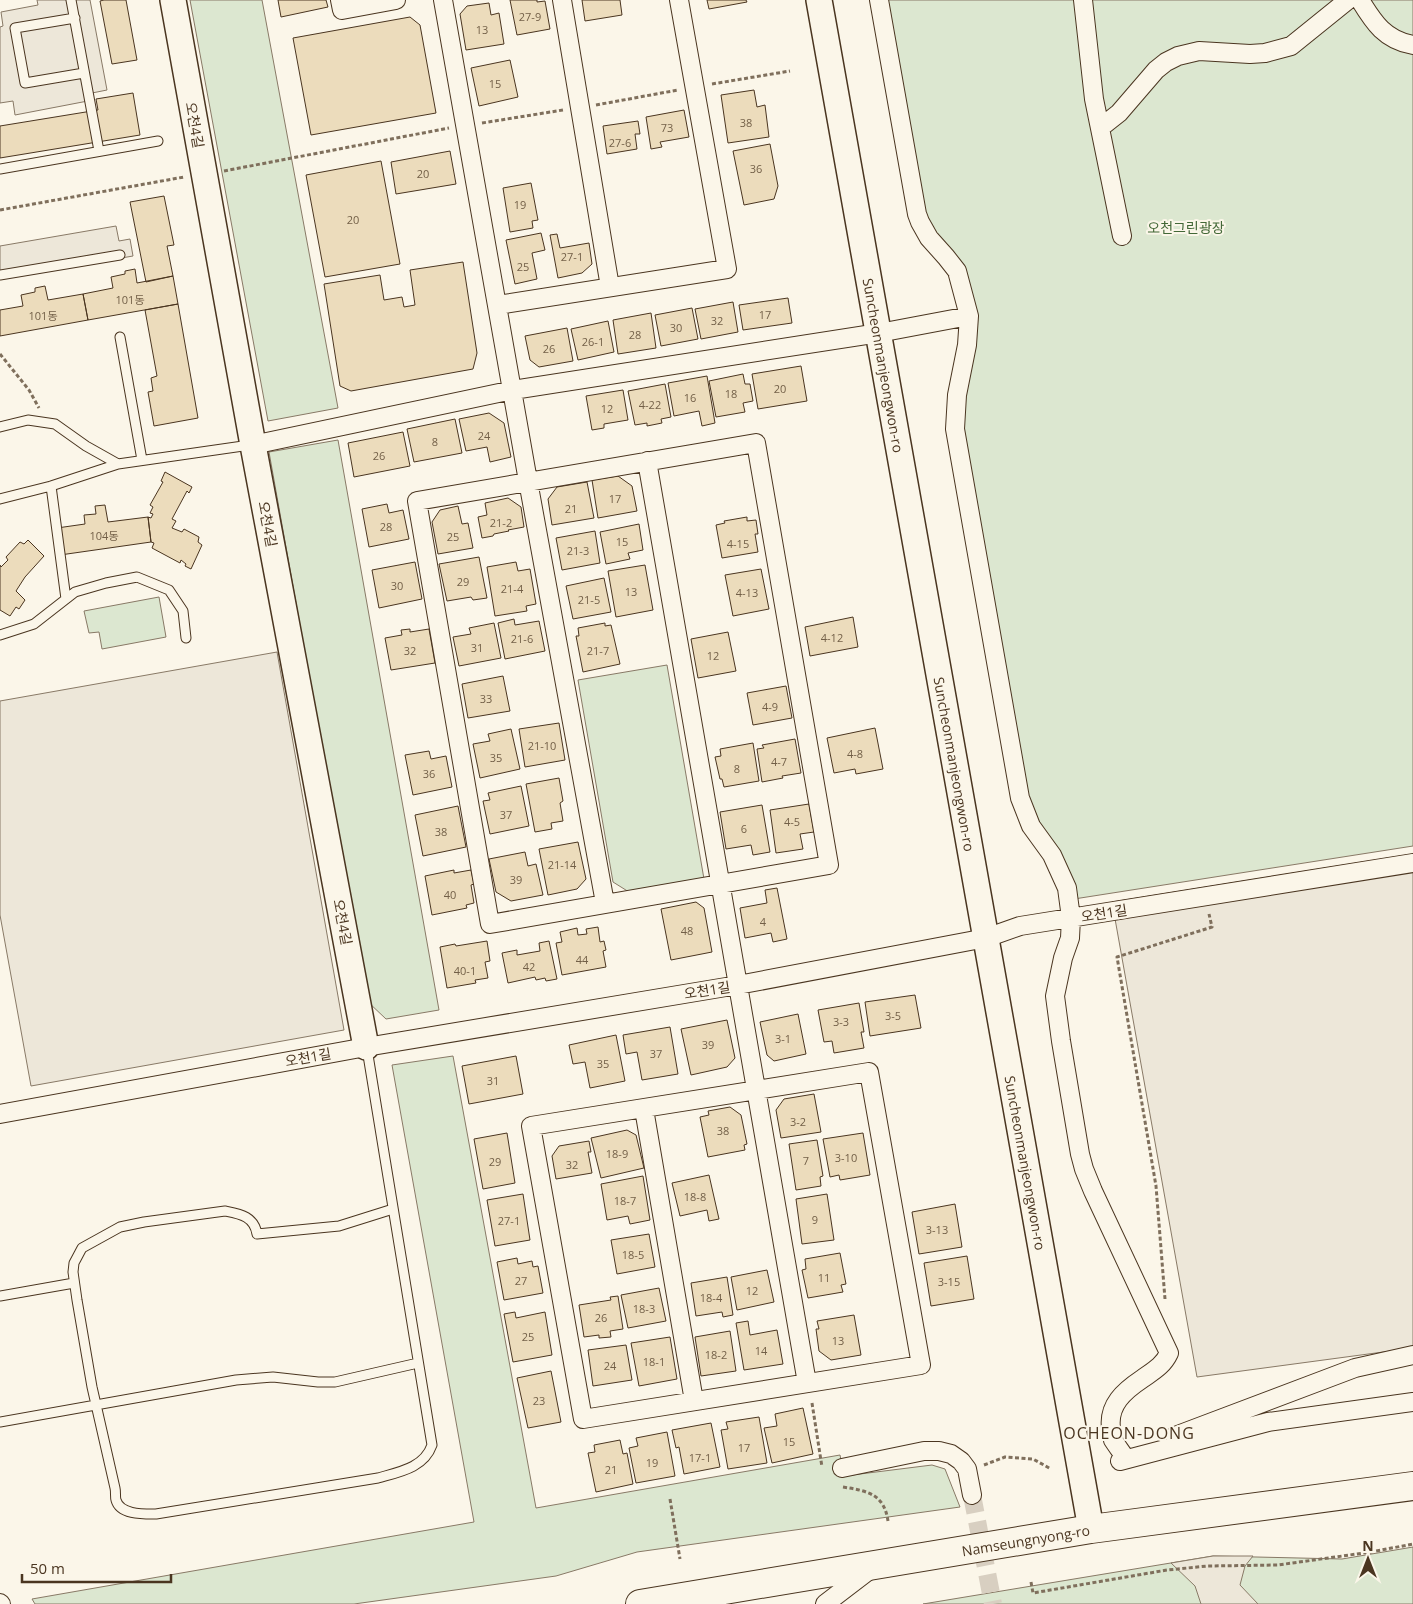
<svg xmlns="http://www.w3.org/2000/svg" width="1413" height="1604" font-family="'Open Sans','Noto Sans KR',sans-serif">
  <rect width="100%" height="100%" fill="#fbf6e9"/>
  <!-- green -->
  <path fill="#dce7d0" stroke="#887966" d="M190,0H262L338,408L268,421Z
    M884,0H1413V846L1074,899L1029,813L960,437L961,407L975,348V338L944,247L925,217Z
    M338,440L439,1010L386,1019L367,1001L269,452Z
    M159,597L166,637L102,649L99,632L89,633L84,611Z
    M667,665L704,879L629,892L613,882L578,680Z
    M453,1056L536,1508L840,1455L844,1476L932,1465L945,1469L960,1507L637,1552L556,1576L354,1604H35L32,1599L474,1522L392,1065Z
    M1413,1547V1604H923L1213,1556L1342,1559Z"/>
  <!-- parking -->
  <path fill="#ede7d9" stroke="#887966" d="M37,0H90L107,90L92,93L93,100L15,115L13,101L0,103V27L3,26L1,12L38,5Z
    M116,226L119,241L130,239L133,256L0,279V246Z
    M277,652L344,1030L31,1086L0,915V701Z
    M1413,854V1348L1197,1377L1112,902Z
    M1213,1556H1253L1245,1566L1240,1585L1258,1604H1201L1195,1586L1171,1563Z"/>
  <!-- building -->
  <path fill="#ecdcbc" stroke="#4a3520" d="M104,0H126L137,60L112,64L100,1Z
    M278,0H326L328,7L281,17Z
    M510,0H537V2L545,1L550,29L517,35Z
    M582,0H620L622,15L585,21Z
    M707,0H746L747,2L709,9Z
    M489,3L491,15L499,13L504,44L466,50L460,14L467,6Z
    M410,17L420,25L436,113L311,135L293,38Z
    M510,60L518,97L479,106L471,68Z
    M754,90L757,107L765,105L769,137L728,143L721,95Z
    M133,93L140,135L0,158V126L98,110L96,99Z
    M684,110L689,137L660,142L662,147L651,149L646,117Z
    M638,121L640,134H635L637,149L607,154L603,126Z
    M770,144L778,186L774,199L744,205L733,151Z
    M450,151L456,184L396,194L391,162Z
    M381,161L400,264L325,277L306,175Z
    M531,183L538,220L532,221L533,228L510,232L503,188Z
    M164,196L174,245L167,246L173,276L146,282L130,202Z
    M541,233L545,250L532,253L537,279L515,284L506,240Z
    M557,234L560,248L589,243L592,264L582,273L558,278L550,235Z
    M463,262L477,353L473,369L351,391L340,386L324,284L380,275L384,300L402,297L404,307L415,305L410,270Z
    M135,269L137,283L173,276L178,304L88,320L83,294L113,288L111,277L125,274V271Z
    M45,286L48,300L83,294L88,320L0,336V310L23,306L21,295L35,292V288Z
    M788,298L792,323L743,330L739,305Z
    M733,302L738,332L701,339L695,309Z
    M178,304L198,418L154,426L148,392L153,391L151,378L157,376L145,310Z
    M692,308L698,339L661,346L655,315Z
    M651,313L656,348L618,354L613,320Z
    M608,321L614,352L578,360L571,329Z
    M567,328L573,361L539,367L530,360L525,336Z
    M801,366L807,401L758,409L752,374Z
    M743,374L745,384H750L753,401L743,403L745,412L716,417L709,381Z
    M707,376L715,423L702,426L699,411L674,416L668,383Z
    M665,384L671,417L661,419L662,423L647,426V423L635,425L628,391Z
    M623,390L628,420L604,424V428L592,430L586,396Z
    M489,413L504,423L511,457L490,462L487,447L466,451L459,419Z
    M455,419L462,453L414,462L407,429Z
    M403,432L410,466L354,477L348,443Z
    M165,472L192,487L189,493L187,491L172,519L176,521L172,528L182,532L184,529L199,537L198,542L202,545L191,569L185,566L186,564L181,560L180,563L152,548L154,543L151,542L148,517L151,518L153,514L150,513L153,507L150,505L163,482L161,481Z
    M618,476L632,486L637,511L598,518L592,480Z
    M587,482L594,518L552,525L548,499L557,487Z
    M508,498L521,507L524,527L508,530L509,531L494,534L493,536L482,538L478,517L487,515L485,503Z
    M387,504L389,513L403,510L409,539L369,547L362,509Z
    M105,505L108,522L148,517L151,542L60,555L57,528L85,524L84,515L96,514L95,506Z
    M458,506L462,524L468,523L473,548L438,554L432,522L440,510Z
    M747,517V521L756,520L758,534H755L758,552L722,558L716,525L725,523L724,521Z
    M639,524L643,550L628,553L630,559L606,564L600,532Z
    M595,531L600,563L562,570L556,538Z
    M28,540L44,556L25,577L16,591L25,600L19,609L16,607L10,616L0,610V565L1,567L8,560L6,557L20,542L24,544Z
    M479,557L487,598L473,600L471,597L447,601L439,564Z
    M415,562L422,599L379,608L372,570Z
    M516,562L518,571L530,569L536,604L526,606L527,611L495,616L487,567Z
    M645,565L653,610L616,617L608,571Z
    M761,569L769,609L733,616L725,575Z
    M604,578L611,612L573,619L566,586Z
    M853,617L858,647L810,656L805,627Z
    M514,619L515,625L539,621L545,651L505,659L498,623Z
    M494,623L501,658L459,666L453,637L471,634L469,628Z
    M605,623V626L611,625L620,664L583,672L576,636H579L578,628Z
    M410,629V632L429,629L435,663L391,670L385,638L402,635L401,630Z
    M728,632L736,671L698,678L691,639Z
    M503,676L510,711L468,718L462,684Z
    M786,686L792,718L753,725L747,693Z
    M559,723L565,760L525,767L519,729Z
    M875,728L883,769L856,774L855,769L834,773L827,738Z
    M511,729L520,769L480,778L473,744L490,741L488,734Z
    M795,739L801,773L782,776L783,778L762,782L757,749L764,748L762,745Z
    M753,743L759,781L724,787L722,779H720L715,757L721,756L720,749Z
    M429,751L431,759L446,756L452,787L413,795L405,755Z
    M559,778L563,801L560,803L563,821L551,823L552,829L535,832L526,784Z
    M521,786L529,826L490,834L483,801L490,800L488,793Z
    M809,804L814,832L800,834L803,849L776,853L770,810Z
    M762,805L770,852L753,855L751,845L726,849L720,812Z
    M458,806L466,847L423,856L415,815Z
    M578,842L586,879L577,889L548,895L539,849Z
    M525,852L528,866L536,864L543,895L511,901L496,892L489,859Z
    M454,870V873L471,870L474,884L471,885L474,903L466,905L467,908L432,915L425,876Z
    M777,888L787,939L773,942L771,933L745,938L740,908L767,903L765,890Z
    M696,902L704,908L712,952L671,960L661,909Z
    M598,927L600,942L604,941L606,950L603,951L606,967L562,975L556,943L562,942L560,932L577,928L578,935L587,934L586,929Z
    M487,941L490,961L485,962L488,978L475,980L476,983L447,988L440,947L455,944L456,946Z
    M549,941L557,979L546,981L545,978L536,980L535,977L508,983L502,953L517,950V955L540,951L539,943Z
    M915,995L921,1028L870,1036L865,1002Z
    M859,1003L864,1032H861L864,1048L834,1053L832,1041L824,1042L818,1010Z
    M798,1014L806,1054L774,1061L767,1055L760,1022Z
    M727,1020L735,1058L727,1067L691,1075L681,1029Z
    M670,1027L678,1074L642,1080L637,1052L626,1054L623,1035Z
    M616,1035L625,1081L590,1088L585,1062L573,1064L569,1045Z
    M516,1056L523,1094L469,1104L462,1066Z
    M814,1094L821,1132L781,1138L776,1110L784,1099Z
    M730,1107L741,1115L747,1144L744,1145L745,1150L708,1157L700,1117L709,1115L708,1111Z
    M627,1130L636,1135L644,1168L601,1178L591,1138Z
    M507,1133L515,1183L483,1189L474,1139Z
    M863,1133L870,1175L840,1180L839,1175L830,1177L823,1139Z
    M817,1140L823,1176L820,1177L821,1186L796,1190L789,1144Z
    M589,1141L591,1152H588L592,1173L556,1179L552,1156L559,1146Z
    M709,1175L719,1219L709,1221L707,1210L680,1216L672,1183Z
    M643,1176L650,1220L630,1224L628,1216L607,1220L601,1184Z
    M523,1194L530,1240L495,1246L487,1200Z
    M827,1194L834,1240L802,1244L796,1199Z
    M955,1204L962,1247L919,1254L912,1212Z
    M649,1234L655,1267L617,1274L611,1240Z
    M840,1253L846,1284L841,1285L843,1292L808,1298L802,1270L806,1269L805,1259Z
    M967,1256L974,1299L931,1306L924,1263Z
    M517,1258L518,1264L532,1261L533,1267L538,1266L543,1293L504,1300L497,1262Z
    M767,1270L774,1302L737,1310L731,1277Z
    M727,1277L733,1315L723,1317L722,1312L696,1316L691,1283Z
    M659,1288L666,1321L628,1328L621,1295Z
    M618,1296L623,1329L610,1331L611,1337L599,1338V1335L584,1337L579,1305L611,1300L610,1297Z
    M515,1312L516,1318L545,1312L552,1355L513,1362L504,1314Z
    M854,1315L861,1355L831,1360L819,1351L816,1329H819L817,1321Z
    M748,1321L750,1335L777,1330L783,1364L744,1370L736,1323Z
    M730,1331L736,1371L701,1376L695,1337Z
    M670,1337L677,1379L639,1386L631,1343Z
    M626,1345L632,1380L593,1386L588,1350Z
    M551,1371L561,1422L528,1428L517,1378Z
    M803,1408L813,1454L772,1463L764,1428L777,1426L775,1414Z
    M759,1417L767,1463L728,1469L721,1430L728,1429L726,1422Z
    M711,1423L720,1467L684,1474L679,1447L676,1448L672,1430Z
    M667,1432L675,1476L636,1483L629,1448L638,1446L636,1438Z
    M620,1440L623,1454L627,1453L633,1484L596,1492L588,1453L595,1452L594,1445Z"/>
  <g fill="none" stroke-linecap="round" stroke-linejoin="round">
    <!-- street-tunnel -->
    <path stroke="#d8cfc1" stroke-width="18" stroke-dasharray="18 9" stroke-linecap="butt" d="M972,1495L993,1604"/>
    <defs>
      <path id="lane" d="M71,0L99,151
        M75,18L15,28L25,83L84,73
        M0,169L158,141
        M0,275L120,255
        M120,337L142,460
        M0,427L28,420L55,424L86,446L118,464
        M51,486L66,599
        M0,499L51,486L118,464L250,445
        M0,635L34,624L75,592L106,583L137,577L169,590L183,611L186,638
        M367,1049L432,1445C424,1468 399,1472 378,1478L156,1514C144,1514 120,1515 116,1500C115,1497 116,1492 115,1488L92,1387L77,1300L73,1272L74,1263L82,1248L120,1227L144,1222L225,1211C240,1214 254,1216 257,1234L339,1226L393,1209
        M0,1296L74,1283
        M0,1422L236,1380L273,1377L318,1382H335L418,1363"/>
      <path id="street" d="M340,0L342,10L396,0
        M443,0L528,481L605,903
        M562,0L610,287
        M879,0L917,214L920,222L929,238L946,257L957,271L969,316L967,345L957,395L955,429L1020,798L1031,826L1052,855L1067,888L1071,918L1070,938L1063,958L1055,996L1061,1041L1080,1154L1084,1169L1093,1191L1169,1353C1163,1366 1153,1371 1142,1379C1124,1391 1108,1405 1111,1428C1112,1432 1112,1436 1113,1440C1117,1446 1122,1453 1126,1459
        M1083,0L1094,99L1122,236
        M1360,0C1374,23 1385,40 1413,45
        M1100,128L1119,113L1156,70L1166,62L1178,56L1199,51L1250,54L1265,53L1291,46L1348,0
        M498,305L727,269L679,0
        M756,443L829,865L490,924L417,501Z
        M253,445L513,390L879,333L969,316
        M647,461L807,1383
        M869,1072L921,1365L583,1419L531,1126Z
        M644,1109L694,1401
        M0,1114L366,1047L738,985L986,938L1020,926L1413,863
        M1175,1436L1355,1368L1413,1355
        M1120,1461L1268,1422L1413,1402
        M842,1468L924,1451H939L951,1454L961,1461L967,1469L972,1495
        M0,1603L1,1604
        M825,1604L872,1568"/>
      <g id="secondary">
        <path d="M173,0L253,445L366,1047"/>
        <path id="s1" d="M819,0L1091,1529"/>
      </g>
      <g id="primary">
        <path id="s2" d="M640,1604L1091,1529L1413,1486"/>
      </g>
    </defs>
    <!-- lane casing -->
    <use href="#lane" stroke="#4a3520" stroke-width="11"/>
    <!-- street casing -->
    <use href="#street" stroke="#4a3520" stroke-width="20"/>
    <!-- secondary casing -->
    <use href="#secondary" stroke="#4a3520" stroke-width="28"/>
    <!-- primary casing -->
    <use href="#primary" stroke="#4a3520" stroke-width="30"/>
    <!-- path -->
    <path stroke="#7f6f5c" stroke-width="3" stroke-dasharray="4 2.5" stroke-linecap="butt" d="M712,84L790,71
      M596,105L678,90
      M482,123L563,110
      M224,171L449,128
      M0,210L184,177
      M0,354L29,390L39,408
      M1165,1299L1156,1186L1117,957L1212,927L1209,914
      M812,1403L822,1467
      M984,1465L1005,1457L1033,1459L1051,1469
      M843,1487C868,1491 884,1494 888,1521
      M670,1499L680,1559
      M1031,1582L1033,1593L1167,1570L1208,1566L1278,1565L1371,1552L1413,1544"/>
    <!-- lane -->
    <use href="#lane" stroke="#fbf6e9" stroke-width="9"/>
    <!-- street -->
    <use href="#street" stroke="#fbf6e9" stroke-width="18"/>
    <!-- secondary -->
    <use href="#secondary" stroke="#fbf6e9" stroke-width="25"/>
    <!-- primary -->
    <use href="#primary" stroke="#fbf6e9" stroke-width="28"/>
  </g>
  <g text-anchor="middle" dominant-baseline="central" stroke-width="4" stroke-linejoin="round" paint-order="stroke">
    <!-- number labels -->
    <g font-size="11" fill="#725f47">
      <text x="530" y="16">27-9</text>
      <text x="482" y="29">13</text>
      <text x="495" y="83">15</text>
      <text x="746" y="122">38</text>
      <text x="667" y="127">73</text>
      <text x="620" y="142">27-6</text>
      <text x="756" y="168">36</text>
      <text x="423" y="173">20</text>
      <text x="520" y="204">19</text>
      <text x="353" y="219">20</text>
      <text x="572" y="256">27-1</text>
      <text x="523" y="266">25</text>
      <text x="130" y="299">101동</text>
      <text x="765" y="314">17</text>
      <text x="43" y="315">101동</text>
      <text x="717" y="320">32</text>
      <text x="676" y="327">30</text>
      <text x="635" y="334">28</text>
      <text x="593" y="341">26-1</text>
      <text x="549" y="348">26</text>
      <text x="780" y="388">20</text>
      <text x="731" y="393">18</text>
      <text x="690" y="397">16</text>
      <text x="650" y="404">4-22</text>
      <text x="607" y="408">12</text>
      <text x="484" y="435">24</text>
      <text x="435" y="441">8</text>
      <text x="379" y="455">26</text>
      <text x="615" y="498">17</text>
      <text x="571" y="508">21</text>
      <text x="501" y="522">21-2</text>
      <text x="386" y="526">28</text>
      <text x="104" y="535">104동</text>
      <text x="453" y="536">25</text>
      <text x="622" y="541">15</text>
      <text x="738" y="543">4-15</text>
      <text x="578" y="550">21-3</text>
      <text x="463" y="581">29</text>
      <text x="397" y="585">30</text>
      <text x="512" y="588">21-4</text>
      <text x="631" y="591">13</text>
      <text x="747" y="592">4-13</text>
      <text x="589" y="599">21-5</text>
      <text x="832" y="637">4-12</text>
      <text x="522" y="638">21-6</text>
      <text x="477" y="647">31</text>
      <text x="410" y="650">32</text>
      <text x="598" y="650">21-7</text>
      <text x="713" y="655">12</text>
      <text x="486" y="698">33</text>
      <text x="770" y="706">4-9</text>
      <text x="542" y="745">21-10</text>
      <text x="855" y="753">4-8</text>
      <text x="496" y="757">35</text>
      <text x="779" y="761">4-7</text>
      <text x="737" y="768">8</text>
      <text x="429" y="773">36</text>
      <text x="506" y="814">37</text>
      <text x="792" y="821">4-5</text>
      <text x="744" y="828">6</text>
      <text x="441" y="831">38</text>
      <text x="562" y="864">21-14</text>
      <text x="516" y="879">39</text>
      <text x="450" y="894">40</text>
      <text x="763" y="921">4</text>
      <text x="687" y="930">48</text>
      <text x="582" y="959">44</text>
      <text x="529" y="966">42</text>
      <text x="465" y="970">40-1</text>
      <text x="893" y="1015">3-5</text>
      <text x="841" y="1021">3-3</text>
      <text x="783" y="1038">3-1</text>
      <text x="708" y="1044">39</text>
      <text x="656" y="1053">37</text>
      <text x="603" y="1063">35</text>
      <text x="493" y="1080">31</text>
      <text x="798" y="1121">3-2</text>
      <text x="723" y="1130">38</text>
      <text x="617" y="1153">18-9</text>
      <text x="846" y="1157">3-10</text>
      <text x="806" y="1160">7</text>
      <text x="495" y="1161">29</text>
      <text x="572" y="1164">32</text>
      <text x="695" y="1196">18-8</text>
      <text x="625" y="1200">18-7</text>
      <text x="815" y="1219">9</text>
      <text x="509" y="1220">27-1</text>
      <text x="937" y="1229">3-13</text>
      <text x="633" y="1254">18-5</text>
      <text x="824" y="1277">11</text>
      <text x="521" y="1280">27</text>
      <text x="949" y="1281">3-15</text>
      <text x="752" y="1290">12</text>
      <text x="711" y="1297">18-4</text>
      <text x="644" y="1308">18-3</text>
      <text x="601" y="1317">26</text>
      <text x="528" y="1336">25</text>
      <text x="838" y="1340">13</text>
      <text x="761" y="1350">14</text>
      <text x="716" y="1354">18-2</text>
      <text x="654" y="1361">18-1</text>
      <text x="610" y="1365">24</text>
      <text x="539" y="1400">23</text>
      <text x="789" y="1441">15</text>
      <text x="744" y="1447">17</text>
      <text x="700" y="1457">17-1</text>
      <text x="652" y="1462">19</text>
      <text x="611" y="1469">21</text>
    </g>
    <!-- street labels -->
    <g font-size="14" fill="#4a3520" stroke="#fbf6e9">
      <text transform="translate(195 125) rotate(80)">오천4길</text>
      <text stroke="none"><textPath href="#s1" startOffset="371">Suncheonmanjeongwon-ro</textPath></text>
      <text transform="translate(268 524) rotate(79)">오천4길</text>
      <text stroke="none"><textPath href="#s1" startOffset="776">Suncheonmanjeongwon-ro</textPath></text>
      <text transform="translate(1104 913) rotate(-9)">오천1길</text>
      <text transform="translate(343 922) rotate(79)">오천4길</text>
      <text transform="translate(707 990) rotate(-9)">오천1길</text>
      <text transform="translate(308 1057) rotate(-10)">오천1길</text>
      <text stroke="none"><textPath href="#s1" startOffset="1181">Suncheonmanjeongwon-ro</textPath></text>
      <text stroke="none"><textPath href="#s2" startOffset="391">Namseungnyong-ro</textPath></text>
    </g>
    <!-- park labels -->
    <g font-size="14" fill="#436837" stroke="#fbf6e9">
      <text x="1186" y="227">오천그린광장</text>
    </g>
    <!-- quarter labels -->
    <g font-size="16" letter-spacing="1" fill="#4a3520" stroke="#fbf6e9">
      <text x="1129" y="1433">OCHEON-DONG</text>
    </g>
  </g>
  <!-- north arrow -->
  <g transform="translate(1368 1559)" stroke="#fbf6e9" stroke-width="4" paint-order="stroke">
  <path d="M0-4L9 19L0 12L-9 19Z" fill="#4a3520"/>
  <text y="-8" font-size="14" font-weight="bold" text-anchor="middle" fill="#4a3520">N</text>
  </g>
  <!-- scale -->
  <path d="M22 1574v8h149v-8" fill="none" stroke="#4a3520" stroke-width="2.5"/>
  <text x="30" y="1574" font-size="15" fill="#4a3520" stroke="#fbf6e9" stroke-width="4" paint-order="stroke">50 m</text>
</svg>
